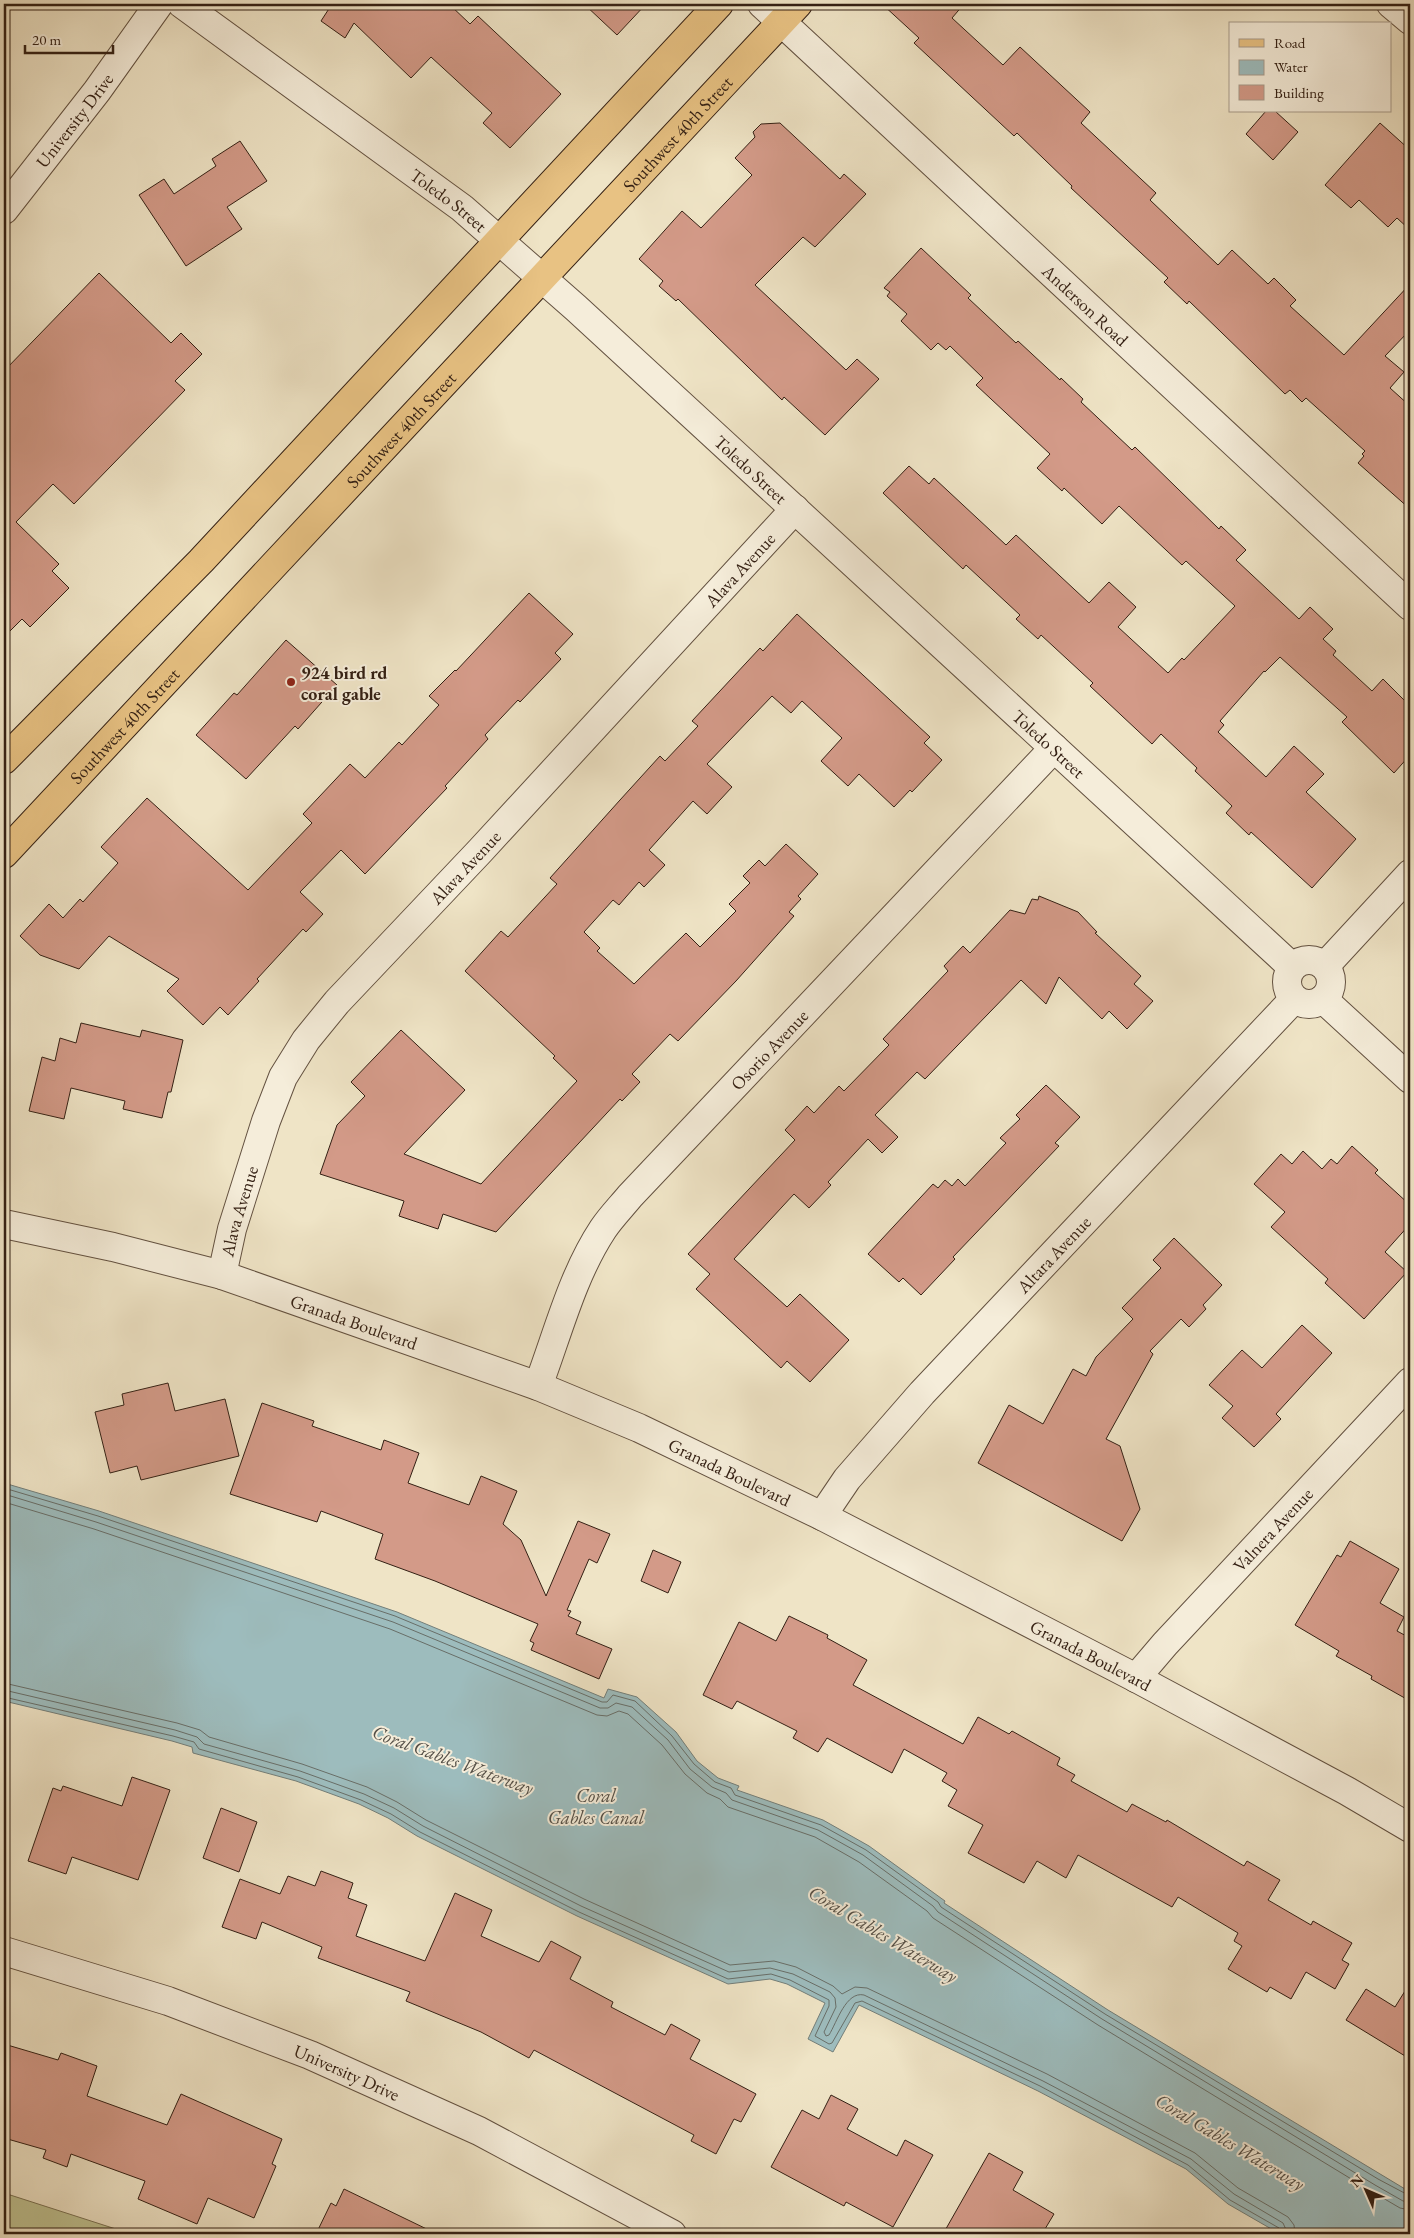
<svg xmlns="http://www.w3.org/2000/svg" width="1414" height="2238" font-family="'EB Garamond',serif">
  <rect width="100%" height="100%" fill="#efe4c6"/>
  <filter id="stains"><feTurbulence type="fractalNoise" baseFrequency=".004" numOctaves="4"/><feColorMatrix values="0 0 0 0 .2 0 0 0 0 .09 0 0 0 0 .02 0 0 0 .5 -.17"/></filter>
  <radialGradient id="worn" r=".72"><stop offset=".6" stop-color="#630" stop-opacity="0"/><stop offset="1" stop-color="#630" stop-opacity=".3"/></radialGradient>
  <!-- green -->
  <path fill="#bfc291" stroke="#7a7152" d="M4,2193L122,2231L129,2234H4Z"/>
  <!-- water -->
  <path fill="#9dbcbd" stroke="#737e79" d="M4,1483L99,1511L397,1612L604,1698L608,1689L637,1697L676,1732L697,1761L718,1778L739,1786L737,1790L823,1820L869,1846L945,1901L944,1903L1108,2010L1410,2192V2234H1280L1228,2204L1186,2169L1038,2091L859,2005L833,2052L808,2039L825,2003L787,1984L770,1979L728,1984L577,1916L417,1836L388,1818L359,1804L296,1781L193,1753L192,1747L172,1741L4,1701Z"/>
  <g fill="none" stroke-linecap="round" stroke-linejoin="round">
    <!-- shore -->
    <path stroke="#686e68" stroke-width="1" d="M4,1488L98,1516L395,1616L602,1702H607L613,1695L635,1701L672,1736L694,1764L715,1782L731,1788L735,1795L821,1825L866,1850L938,1902L941,1907L1105,2014L1378,2179L1410,2196
      M4,1494L96,1522L393,1622L600,1708H608L616,1703L632,1707L668,1740L690,1769L712,1787L726,1793L732,1800L818,1830L863,1855L933,1906L938,1912L1102,2019L1375,2185L1403,2201L1410,2202
      M4,1502L94,1529L390,1629L597,1715L607,1716L619,1711L628,1714L662,1745L685,1774L707,1793L720,1799L728,1807L815,1837L859,1862L927,1911L933,1918L1098,2025L1371,2191L1400,2208L1410,2210
      M4,1683L177,1723L200,1730L209,1737L302,1764L367,1787L397,1802L426,1820L584,1899L730,1965L774,1961L796,1967L833,1986L842,1994L855,1987L867,1988L1047,2074L1195,2153L1238,2188L1288,2217L1294,2225L1295,2234
      M4,1690L175,1730L197,1737L204,1744L300,1771L364,1794L394,1808L423,1826L581,1906L729,1972L770,1968L793,1974L830,1992L835,1998L836,2007L824,2032L826,2036L829,2035C837,2022 846,1991 864,1995L1043,2081L1191,2159L1234,2194L1283,2223L1288,2234
      M4,1697L173,1736L194,1742L199,1749L298,1777L361,1800L391,1814L420,1832L579,1912L728,1979L771,1974L790,1980L829,2000V2006L815,2036L829,2044L832,2043L855,2003L862,2001L1040,2086L1188,2165L1230,2200L1279,2228L1281,2234"/>
  </g>
  <!-- building -->
  <path fill="#d39a88" stroke="#342014" d="M332,4H449L470,24L478,16L561,94L510,148L483,123L492,113L431,57L411,78L354,23L345,38L321,21Z
    M584,4H646L617,35Z
    M882,4H964L952,18L1003,65L1020,47L1090,112L1081,123L1156,193L1150,200L1218,265L1232,250L1268,284L1274,278L1296,300L1290,306L1344,355L1410,284V330L1385,356L1404,372L1390,388L1410,406V509L1358,463L1364,456L1362,454L1365,451L1306,398L1302,402L1290,390L1285,394L1189,301L1187,304L1164,282L1168,278L1071,188L1072,186L1017,133L1014,136L914,43L919,38Z
    M1266,111H1275L1298,132L1273,160L1246,134Z
    M780,123L840,179L844,174L866,194L815,247L803,237L755,285L846,370L857,359L879,379L825,435L784,397L782,400L678,299L676,301L659,286L663,281L639,259L682,211L701,228L752,175L735,158L755,137L753,132L761,124Z
    M1380,123L1410,150V230L1397,218L1388,227L1359,200L1351,208L1325,185Z
    M240,141L267,181L227,207L242,229L186,266L139,195L164,179L174,194L216,166L212,159Z
    M921,248L971,295L968,298L1016,343L1018,341L1060,380L1061,378L1083,399L1081,402L1132,450L1135,447L1219,529L1221,526L1246,550L1236,560L1299,619L1310,607L1333,629L1323,639L1336,651L1333,655L1372,691L1383,679L1410,706V755L1394,773L1342,722L1347,717L1280,657L1265,672L1264,671L1220,721L1224,725L1218,732L1266,777L1294,746L1324,774L1306,792L1356,839L1312,888L1251,832L1249,835L1226,813L1232,806L1195,771L1197,768L1161,734L1152,744L1090,686L1093,683L1041,635L1038,639L1016,619L1020,615L966,565L963,569L883,493L909,466L929,484L934,478L1006,545L1016,535L1089,603L1109,582L1136,607L1118,627L1168,673L1182,658L1184,660L1235,606L1186,561L1182,565L1119,506L1102,524L1064,488L1062,491L1037,468L1050,454L976,385L983,378L950,346L946,350L938,343L931,350L901,321L907,314L887,296L890,292L884,288Z
    M99,273L171,343L181,333L202,354L175,381L185,390L74,504L53,484L16,522L59,564L52,571L69,588L30,627L22,619L4,637V371Z
    M529,593L573,634L555,653L561,659L520,702L518,700L485,735L488,739L445,786L447,788L365,874L341,850L300,892L323,914L306,932L303,929L257,979L259,981L228,1015L220,1007L203,1025L167,991L179,979L109,936L79,969L40,955L20,936L49,904L63,918L80,899L83,902L118,863L101,847L147,798L248,890L312,823L303,814L350,764L365,778L399,742L402,745L439,705L429,696L455,670L456,671Z
    M797,614L930,737L924,743L942,760L912,792L910,790L894,807L859,774L848,786L821,761L842,738L802,701L791,713L772,696L707,764L732,787L707,814L693,801L649,850L665,865L644,887L639,882L619,905L613,900L584,932L600,948L597,951L634,984L686,933L700,947L736,911L729,904L750,883L743,876L759,860L765,866L786,844L818,874L798,896L801,899L789,912L794,916L736,981L678,1041L670,1034L632,1074L640,1082L622,1101L620,1099L496,1232L443,1214L438,1229L399,1216L404,1201L320,1174L337,1125L365,1096L351,1082L401,1030L465,1090L404,1154L481,1184L577,1081L553,1058L555,1056L465,971L501,931L508,937L557,884L550,878L620,800L660,756L665,761L698,726L692,721L760,648L763,651Z
    M286,640L337,685L298,729L295,726L246,779L196,735L234,693L237,695Z
    M1039,896L1078,912L1097,932L1095,933L1141,976L1134,984L1153,1001L1127,1029L1109,1011L1102,1019L1059,977L1046,1004L1021,980L925,1079L917,1072L875,1115L898,1137L882,1153L868,1139L828,1182L831,1185L809,1208L794,1194L734,1259L787,1307L800,1294L849,1340L810,1382L787,1361L781,1368L696,1289L710,1274L688,1254L795,1140L785,1130L807,1106L814,1113L839,1086L844,1091L889,1045L883,1039L948,971L944,966L963,946L970,953L1010,910L1025,914L1032,899L1038,900Z
    M81,1023L140,1037L142,1030L183,1040L171,1092H168L162,1118L123,1109L125,1101L71,1088L64,1119L29,1111L42,1057L55,1061L60,1038L76,1043Z
    M1046,1085L1080,1117L1055,1143L1059,1146L953,1257L955,1259L921,1295L903,1278L899,1282L868,1254L933,1184L938,1188L945,1180L952,1186L958,1179L965,1186L1006,1143L1000,1138L1020,1119L1016,1115Z
    M1352,1146L1378,1170L1375,1173L1410,1205V1224L1385,1252L1407,1272L1364,1319L1325,1283L1328,1279L1271,1227L1285,1212L1254,1184L1281,1154L1292,1164L1303,1151L1322,1169L1331,1159L1337,1164Z
    M1174,1238L1222,1285L1203,1305L1206,1309L1189,1327L1181,1319L1150,1351L1153,1354L1106,1439L1120,1446L1140,1509L1122,1541L978,1463L1009,1405L1043,1424L1073,1369L1086,1376L1096,1357L1133,1319L1122,1308L1161,1268L1153,1260Z
    M1302,1325L1332,1353L1276,1414L1281,1419L1254,1447L1222,1418L1233,1406L1209,1385L1242,1350L1262,1368Z
    M168,1383L175,1411L225,1399L239,1456L141,1480L137,1466L110,1473L95,1412L124,1405L122,1394Z
    M262,1403L314,1421L312,1426L381,1450L384,1440L419,1453L408,1483L469,1505L481,1476L517,1491L503,1524L521,1540L546,1596L578,1521L610,1534L597,1563L589,1559L567,1610L571,1611L568,1616L581,1622L576,1634L612,1649L599,1679L531,1650L534,1643L530,1641L538,1624L435,1581L375,1559L383,1534L321,1511L317,1522L230,1494Z
    M1350,1541L1399,1569L1380,1603L1404,1617L1397,1631L1410,1638V1701L1371,1679L1372,1676L1336,1656L1339,1651L1295,1625L1337,1555L1341,1557Z
    M653,1550L681,1562L668,1593L641,1581Z
    M789,1616L828,1635L827,1638L867,1660L853,1685L963,1744L978,1717L1009,1734L1012,1731L1060,1758L1057,1765L1075,1775L1071,1781L1127,1812L1132,1804L1166,1822L1167,1820L1244,1866L1247,1861L1280,1880L1268,1900L1311,1925L1313,1921L1352,1943L1342,1960L1349,1964L1335,1989L1306,1972L1291,1999L1270,1987L1267,1992L1228,1969L1242,1946L1234,1941L1238,1933L1178,1897L1172,1907L1078,1855L1066,1878L1037,1861L1024,1883L968,1853L983,1825L948,1806L957,1790L942,1781L947,1773L904,1749L892,1773L827,1738L818,1752L793,1738L797,1731L737,1701L732,1709L703,1695L739,1622L776,1641Z
    M132,1777L170,1790L138,1880L72,1857L66,1874L28,1861L53,1788L61,1791L63,1786L122,1806Z
    M221,1808L257,1822L239,1872L203,1858Z
    M321,1871L353,1883L348,1898L367,1905L356,1936L425,1961L455,1893L492,1910L481,1936L539,1962L551,1941L581,1957L570,1979L613,2002L611,2007L665,2035L671,2024L700,2040L690,2059L756,2094L741,2122L734,2119L716,2154L691,2141L694,2135L534,2050L529,2058L481,2032L406,2001L410,1992L318,1958L322,1947L262,1922L256,1939L222,1927L240,1879L280,1894L288,1876L315,1886Z
    M1410,1983V2059L1346,2020L1366,1989L1395,2007Z
    M4,2044L58,2060L61,2053L97,2066L87,2096L167,2125L181,2094L282,2139L272,2164L276,2166L254,2218L208,2198L197,2224L138,2199L145,2181L71,2154L67,2167L43,2158L46,2150L4,2138Z
    M831,2095L858,2109L847,2129L897,2156L905,2140L933,2155L893,2227L846,2202L844,2206L771,2167L802,2110L819,2119Z
    M989,2153L1023,2172L1013,2190L1054,2214L1042,2234H943Z
    M344,2189L437,2234H316L331,2203L336,2206Z"/>
  <g fill="none" stroke-linecap="round" stroke-linejoin="round">
    <defs>
      <g id="minor">
        <path id="s1" d="M182,4L462,208L576,308L1292,967"/>
        <path id="s2" d="M762,4L1410,606"/>
        <path d="M1391,4L1410,20"/>
        <path id="s3" d="M4,210L97,91L159,4"/>
        <circle cx="1309" cy="982" r="22"/>
        <path d="M1325,966L1410,874"/>
        <path d="M1323,999L1410,1079"/>
        <path id="s4" d="M4,1224L113,1247L222,1275L538,1386L639,1428L822,1516L1136,1678L1347,1791L1410,1828"/>
        <path id="s5" d="M222,1275L232,1229L266,1121L283,1077L306,1040L337,1002L480,851L795,509"/>
        <path id="s6" d="M538,1386C558,1333 572,1276 603,1229C611,1217 621,1207 630,1196L1054,748"/>
        <path id="s7" d="M822,1516L847,1479L922,1393L1294,999"/>
        <path id="s8" d="M1136,1678L1165,1644L1410,1382"/>
        <path id="s9" d="M4,1951L168,2001L310,2055L479,2131L672,2234"/>
      </g>
      <g id="major">
        <path d="M4,760L201,561L719,4"/>
        <path id="s10" d="M4,854L798,4"/>
      </g>
    </defs>
    <!-- minor casing -->
    <use href="#minor" stroke="#635140" stroke-width="30"/>
    <!-- major casing -->
    <use href="#major" stroke="#342014" stroke-width="30"/>
    <!-- minor -->
    <use href="#minor" stroke="#f5edda" stroke-width="28"/>
    <!-- major -->
    <use href="#major" stroke="#e8c283" stroke-width="28"/>
  </g>
  <!-- markers -->
  <circle fill="#8f2418" stroke="#f5edda" stroke-width="2" cx="291" cy="682" r="5"/>
  <g text-anchor="middle" dominant-baseline="central" stroke-width="4" stroke-linejoin="round" paint-order="stroke">
    <!-- street labels -->
    <g font-size="18" fill="#342014" stroke="#f5edda">
      <text stroke="none"><textPath href="#s3" startOffset="114">University Drive</textPath></text>
      <text stroke="none"><textPath href="#s10" startOffset="986">Southwest 40th Street</textPath></text>
      <text stroke="none"><textPath href="#s1" startOffset="331">Toledo Street</textPath></text>
      <text stroke="none"><textPath href="#s2" startOffset="442">Anderson Road</textPath></text>
      <text stroke="none"><textPath href="#s10" startOffset="581">Southwest 40th Street</textPath></text>
      <text stroke="none"><textPath href="#s1" startOffset="736">Toledo Street</textPath></text>
      <text stroke="none"><textPath href="#s5" startOffset="891">Alava Avenue</textPath></text>
      <text stroke="none"><textPath href="#s10" startOffset="176">Southwest 40th Street</textPath></text>
      <text stroke="none"><textPath href="#s1" startOffset="1141">Toledo Street</textPath></text>
      <text stroke="none"><textPath href="#s5" startOffset="486">Alava Avenue</textPath></text>
      <text stroke="none"><textPath href="#s6" startOffset="415">Osorio Avenue</textPath></text>
      <text stroke="none"><textPath href="#s5" startOffset="66">Alava Avenue</textPath></text>
      <text stroke="none"><textPath href="#s7" startOffset="350">Altara Avenue</textPath></text>
      <text stroke="none"><textPath href="#s4" startOffset="364">Granada Boulevard</textPath></text>
      <text stroke="none"><textPath href="#s4" startOffset="769">Granada Boulevard</textPath></text>
      <text stroke="none"><textPath href="#s8" startOffset="202">Valnera Avenue</textPath></text>
      <text stroke="none"><textPath href="#s4" startOffset="1174">Granada Boulevard</textPath></text>
      <text stroke="none"><textPath href="#s9" startOffset="364">University Drive</textPath></text>
    </g>
    <!-- poi labels -->
    <g font-size="18" font-weight="bold" fill="#342014" stroke="#f5edda" text-anchor="start">
      <text x="301" y="672">924 bird rd<tspan x="301" dy="21">coral gable</tspan></text>
    </g>
    <!-- water labels -->
    <g font-size="19" font-style="italic" fill="#544f47" stroke="#f5edda">
      <text transform="translate(453 1760) rotate(20)">Coral Gables Waterway</text>
      <text x="596" y="1795">Coral<tspan x="596" dy="22">Gables Canal</tspan></text>
      <text transform="translate(883 1934) rotate(31)">Coral Gables Waterway</text>
      <text transform="translate(1230 2142) rotate(31)">Coral Gables Waterway</text>
    </g>
  </g>
  <!-- margin -->
  <rect width="1414" height="2238" fill="none" stroke="#efe4c6" stroke-width="20"/>
  <rect x="5" y="5" width="1404" height="2228" fill="none" stroke="#342014" stroke-width="2.5"/>
  <rect x="10" y="10" width="1394" height="2218" fill="none" stroke="#342014"/>
  <!-- legend -->
  <rect x="1229" y="22" width="162" height="90" fill="#f5edda" stroke="#a89b8b"/>
  <rect x="1239" y="39" width="25" height="8" fill="#e8c283" stroke="#a89b8b"/>
  <text x="1274" y="48" font-size="15" fill="#342014">Road</text>
  <rect x="1239" y="60" width="25" height="15" fill="#9dbcbd" stroke="#a89b8b"/>
  <text x="1274" y="72" font-size="15" fill="#342014">Water</text>
  <rect x="1239" y="85" width="25" height="15" fill="#d39a88" stroke="#a89b8b"/>
  <text x="1274" y="98" font-size="15" fill="#342014">Building</text>
  <!-- north arrow -->
  <g transform="translate(1366 2190) rotate(315)" stroke="#f5edda" stroke-width="4" paint-order="stroke">
  <path d="M0-4L9 19L0 12L-9 19Z" fill="#342014"/>
  <text y="-8" font-size="14" font-weight="bold" text-anchor="middle" fill="#342014">N</text>
  </g>
  <!-- scale -->
  <path d="M25 45v8h88v-8" fill="none" stroke="#342014" stroke-width="2.5"/>
  <text x="32" y="45" font-size="15" fill="#342014" stroke="#f5edda" stroke-width="4" paint-order="stroke">20 m</text>
  <rect width="100%" height="100%" filter="url(#stains)"/>
  <rect width="100%" height="100%" fill="url(#worn)"/>
</svg>
